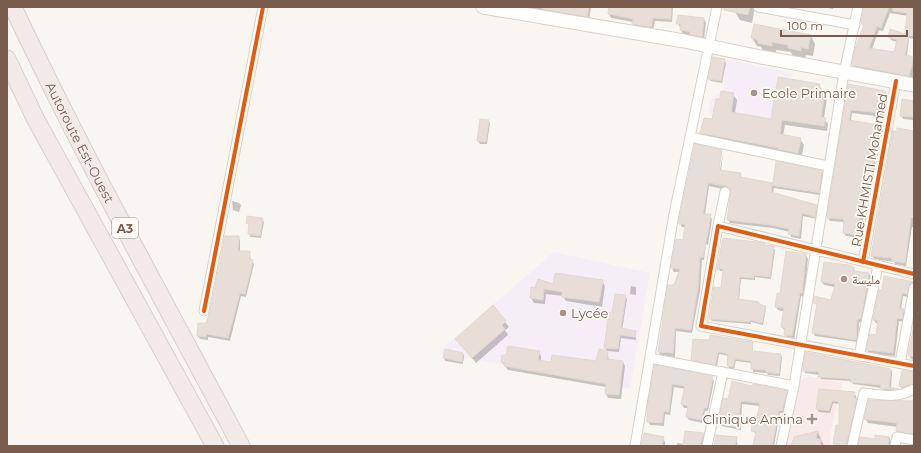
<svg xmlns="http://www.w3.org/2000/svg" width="921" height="453" font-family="Montserrat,'Noto Naskh Arabic',sans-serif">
  <rect width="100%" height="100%" fill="#f9f5f0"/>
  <!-- education -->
  <path fill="#f6eef6" d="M726,60L793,73L784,115L773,126L708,113L711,100L727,86L722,84Z
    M554,252L650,273L630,389L438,352Z"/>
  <!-- medical -->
  <path fill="#fae9e9" d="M808,376L842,383L830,436L831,446H783L799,381Z"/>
  <!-- shadow -->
  <path fill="#0003" fill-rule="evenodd" d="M525,7H591L589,20Z
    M611,7H673L672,22L655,21L653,31L635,28L633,22L611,18L609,14Z
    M735,7H755L752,23L740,20L735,12Z
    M823,7H833V9Z
    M864,7H914V39L909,38L907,56L914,58V80L855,69L853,65L864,27L862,23ZM890,13L908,16L905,35L889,37L891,40L897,42L895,53L872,49L879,30L883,31Z
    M704,19L706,23L704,40L683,34L678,23Z
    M811,36L815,44L813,56L806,55L805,58L793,56L791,52L776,50V53L763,51L761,47L757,46L752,38Z
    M724,60L726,63L722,83L711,81L709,79Z
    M819,85L827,98L824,118L828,124L827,131L785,125L783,136L800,139L804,145L801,159L705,139L702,133L713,121L721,101L733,94L737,100L735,113L772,120Z
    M849,85L885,91L887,95L883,117L852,113L851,122L878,126L880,130L878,144L876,143L874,177H869L865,209L863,221H861L859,238L846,236L844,233L845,222L830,221L828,218Z
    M914,102V120L903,119L901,115Z
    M488,121L490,123L487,144H480L478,141Z
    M914,132V227H912L906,266L895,264L894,262L874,259L872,256Z
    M721,151L717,175L719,176L723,153L721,172L740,174L742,178L773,184L822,172L824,175L821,191L774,184V186L821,193L820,195L774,188L773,194L816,206L818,209L817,219L803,216L801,239L791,237L790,232L773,228L730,223L728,220L731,191L709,186L705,215H710L712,219L708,245L706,244L704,260H702L700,291L692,333L676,331L675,357L660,355L659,352L669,286H674L680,272H674L672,268L677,240L684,241L686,227H682L680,223Z
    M232,201L239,203L241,205L239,212L233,210Z
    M262,219L264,222L261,238L250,237V226L247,223Z
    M239,237L240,241V252H249L251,260L254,264L246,297L241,296L230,341L208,337V340L200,339L198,336L199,324H206Z
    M764,246L773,247L775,250L771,279L755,277V280L741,279L739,300L759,303L760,306L765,307L766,309L763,325L751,322V324L712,321L710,319L722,289L724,271H720L718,268Z
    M806,255L808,259L804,297L801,296L794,340L787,339L785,331L782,327L785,312L778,310L776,307L781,294Z
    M854,268L855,272L869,274L871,277L862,321L859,323L858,342L815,336L813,333L818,306L814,302L832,301L835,287L824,285L822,282Z
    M885,277L914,282V287L909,297L903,296L901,310L905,314L904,322L899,321L895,356L870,354L867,350L876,336L879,324L876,323L874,320L883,291Z
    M602,281L605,286L602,307L566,301L563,296L546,294L545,304L534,303L531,298L532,288Z
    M631,286L636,287V295L630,294Z
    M625,296L627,299L622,330L635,332L636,340L621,338L619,352L607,351L605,348L610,313L612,314Z
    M493,307L509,327L505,330L508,335L476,363L456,339Z
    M914,326V360L911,359L909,355Z
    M693,340L752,343L753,352L781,355L782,357L780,376L768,375L767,373L753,372L752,363L736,361L734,369L729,368L728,365L729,356L719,354L717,367L694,362L692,360Z
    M446,350L463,354L464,356L463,364L445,361L444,358Z
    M539,352L541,356V361L552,363L597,362L607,352L609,360L623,362L625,366L621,399L608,398L606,394V387L508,370L502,362L503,356Z
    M656,366L712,377L714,381L708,411H705L703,423L689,420L687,417L689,408H684L682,404L686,389L674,387L670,415L665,414L664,426L650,425L648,422Z
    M891,369L892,372L891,388L899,391H883L882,388L853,384L851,381L821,379L820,375L805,373L804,370Z
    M914,373V385L905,389L902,388L900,386Z
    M753,388L786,392L788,395L783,413H780L774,446H754L757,434L752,431L757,422L760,406L742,404L741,430L721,426L719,423L729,400Z
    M820,390L854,393L856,396L858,402L848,446H835L834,444L840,426V404L833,403L830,413L819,412L817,409Z
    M914,402V437L899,435L897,431L898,427L868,423L865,419Z
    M818,432L824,446H792L794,438Z
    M703,434L704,437L702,446H677V443L684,444Z
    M876,436L890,438L892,446H859L875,440Z
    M663,438L665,442V446H642Z
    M736,438L738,446H715Z"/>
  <!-- building -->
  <path fill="#e6ded7" stroke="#e2d8d2" d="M542,7H589L587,17L542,9Z
    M609,7H671V19L653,18L651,27L632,24L633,19L608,14Z
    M724,7H750L748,15L724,10Z
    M864,7H889L881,28L877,26L869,48L894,52L897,40L888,37L890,29L905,34L907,13L893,11V7H914V36L907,35L909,36L905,55L914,57L909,76L852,65L855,49L864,25L861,23Z
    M678,15L704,18L702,37L690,34V32L680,30L681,24H676Z
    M754,24L811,35L808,49L801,47V51L788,48V45L772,42V46L758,43V40L751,38Z
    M713,57L725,59L721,81L708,79Z
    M778,77L820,84L819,90L825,91L821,117L826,118L824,126L782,120L780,134L801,138L798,153L778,149L779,148L700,133L704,118L712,119L716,99H720L721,91L734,93L731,112L771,119Z
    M848,84L885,91L881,113L851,110L849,120L879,125L877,140H875L872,174H868L864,205L861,218H859L857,235L843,233L844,219L827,218Z
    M902,99L914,101V117L900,116Z
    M480,119L489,120L486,142L477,141Z
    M897,128L914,131V218L911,217L905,263L892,261V258L871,256L893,131L897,132Z
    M695,144L722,150L719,170L741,173L740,177L773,183L776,161L822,171L819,192L772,185L771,192L817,205L815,217L802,213L799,236L788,234L789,229L771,225L727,220L731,190L727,186L708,183L703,214H711L709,227L703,257H700L698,287L691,330L675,328L673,353L658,352L668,285H674L680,269L671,268L676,239L683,240L685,224H679L680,215Z
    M247,216L263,218L260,236L248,234L249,224L246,223Z
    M225,236H239L238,251H250V259L253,260L245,294L240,293L228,338L207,334L206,337L197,336L198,323H206L210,312Z
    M723,238L757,242L764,243V245L774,246L770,277L754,275V278L740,277L738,299L759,302V304L766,306L762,323L750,320V322L709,319L714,287L721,288L723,269H717Z
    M786,251L806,254L802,293H800L792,336L784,335L785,328L781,327L784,308L775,307L777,293H780Z
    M824,262L848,265L854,267L853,271L869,273L861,318L857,320L856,340L812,333L817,304L813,303L814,296L831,300L835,284L821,282Z
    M555,273L603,280L599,302L562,297V292L544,289L543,300L530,298L531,287L535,288L538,279L553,284Z
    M884,276L914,282L909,284L907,294L902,293L899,308L904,309L902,319L897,318L893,353L866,350L870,334L876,335L878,320H873L879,290H882Z
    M615,294L626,295L621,328L636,331L635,337L620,335L618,349L604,348L609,312L612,313Z
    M493,305L506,321L502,325L505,329L472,358L455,339Z
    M914,324V357L908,355Z
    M710,335L753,342L752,351L781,354L779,374L766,372V370L751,369V361L735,359L733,367L727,366L728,354L718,352L715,365L691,360L693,339L709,340Z
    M508,346L540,351L538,360L551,362L552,355L596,361L599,349L608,351L607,359L623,361L619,395L605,394L606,384L504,366L505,363L501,362L502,355H506Z
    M445,349L463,353L462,362L443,358Z
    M805,352L891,369L889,387L898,389H880L881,385L850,382L851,379L818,377L819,372L803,371Z
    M655,365L713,376L707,408H704L701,420L686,417L688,406L681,404L685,386L672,384L669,412L664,411L662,423L647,422V408Z
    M905,370L914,372V383L903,387L899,386L902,371Z
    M732,381L752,386L753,384L787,391L782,411L779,410L772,446H753L756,432L751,431L753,420L756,421L760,403L741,401L739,414L742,415L740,428L718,423L723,398L728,399Z
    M819,389L855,392L854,398H857L846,446L833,444L836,425H839V402L832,401L829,411L816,409Z
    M869,400L914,401V434L896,431L897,423L864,419Z
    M685,431L704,433L700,446H683Z
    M818,431L816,438L821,440L820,446H791L794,437Z
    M644,433L664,437L662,446H641Z
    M716,435L737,437L735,446H714Z
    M875,435L889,437L888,446H858L860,437L875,439Z"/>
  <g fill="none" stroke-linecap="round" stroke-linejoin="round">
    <defs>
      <path id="street" d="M758,7L855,25
        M690,137L828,166
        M718,226L725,192
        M863,262L896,81
        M914,274L718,226L701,326L914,366
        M204,311L263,7
        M859,356L878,266
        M650,358L794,386
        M900,363L914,288
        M635,446L674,214L717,7
        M707,446L723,372
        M781,446L794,386L844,73L858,7
        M852,446L864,393C884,395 896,399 914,389
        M895,446L897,437L914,440"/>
      <path id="secondary" d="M483,7L684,41L761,57L914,85"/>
      <g id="highway">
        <path id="s1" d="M13,7C83,156 164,301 241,446"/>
        <path d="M7,59L35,118L215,446"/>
      </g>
    </defs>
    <!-- street casing -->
    <use href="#street" stroke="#d7d1cb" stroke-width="11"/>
    <!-- secondary casing -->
    <use href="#secondary" stroke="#d9d2cb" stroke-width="15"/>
    <!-- highway casing -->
    <use href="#highway" stroke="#dad1cc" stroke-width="19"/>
    <!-- street -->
    <use href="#street" stroke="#fefefd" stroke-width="9"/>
    <!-- secondary -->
    <use href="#secondary" stroke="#fefefd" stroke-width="13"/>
    <!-- highway -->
    <use href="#highway" stroke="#f2eae7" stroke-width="17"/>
    <defs>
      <path id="cycleway" d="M863,262L896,81
        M914,274L718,226L701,326L914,366
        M204,311L263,7"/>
    </defs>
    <!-- cycleway casing -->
    <use href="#cycleway" stroke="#fffaf3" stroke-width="6"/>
    <!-- cycleway -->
    <use href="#cycleway" stroke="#e8590c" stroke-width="4"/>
  </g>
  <!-- markers -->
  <g fill="#a69286" stroke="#fffaf3" stroke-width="1.5">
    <circle cx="754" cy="93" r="4"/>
    <circle cx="844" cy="279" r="4"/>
    <circle cx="563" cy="313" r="4"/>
    <path d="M810 413h4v4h4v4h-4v4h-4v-4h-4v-4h4z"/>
  </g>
  <g text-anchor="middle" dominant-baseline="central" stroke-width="3.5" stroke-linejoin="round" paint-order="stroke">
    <!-- shield labels -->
    <rect fill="#fffaf3" stroke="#a28b7f" stroke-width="1" x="112" y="218" width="26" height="20" rx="3"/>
    <g font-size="12" font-weight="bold" fill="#7a5c4d">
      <text x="125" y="228">A3</text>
    </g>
    <!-- poi labels -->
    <g font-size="13" fill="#7a5c4d" stroke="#fffaf3" text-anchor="start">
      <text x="762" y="93">Ecole Primaire</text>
      <text x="852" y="279">مليسة</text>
      <text x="571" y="313">Lycée</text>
      <text x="803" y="419" text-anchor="end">Clinique Amina</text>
    </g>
    <!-- street labels -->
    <g font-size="13" fill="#7a5c4d" stroke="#fffaf3">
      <text stroke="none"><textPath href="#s1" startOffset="151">Autoroute Est-Ouest</textPath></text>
      <text transform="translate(869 170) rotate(-80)">Rue KHMISTI Mohamed</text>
    </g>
  </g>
  <!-- border -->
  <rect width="921" height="453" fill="none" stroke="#7a5c4d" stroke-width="16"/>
  <!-- scale -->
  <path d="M781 30v6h126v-6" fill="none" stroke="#7a5c4d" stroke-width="2"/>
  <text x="787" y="30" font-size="12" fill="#7a5c4d" stroke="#fffaf3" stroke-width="3" paint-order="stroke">100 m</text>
</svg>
